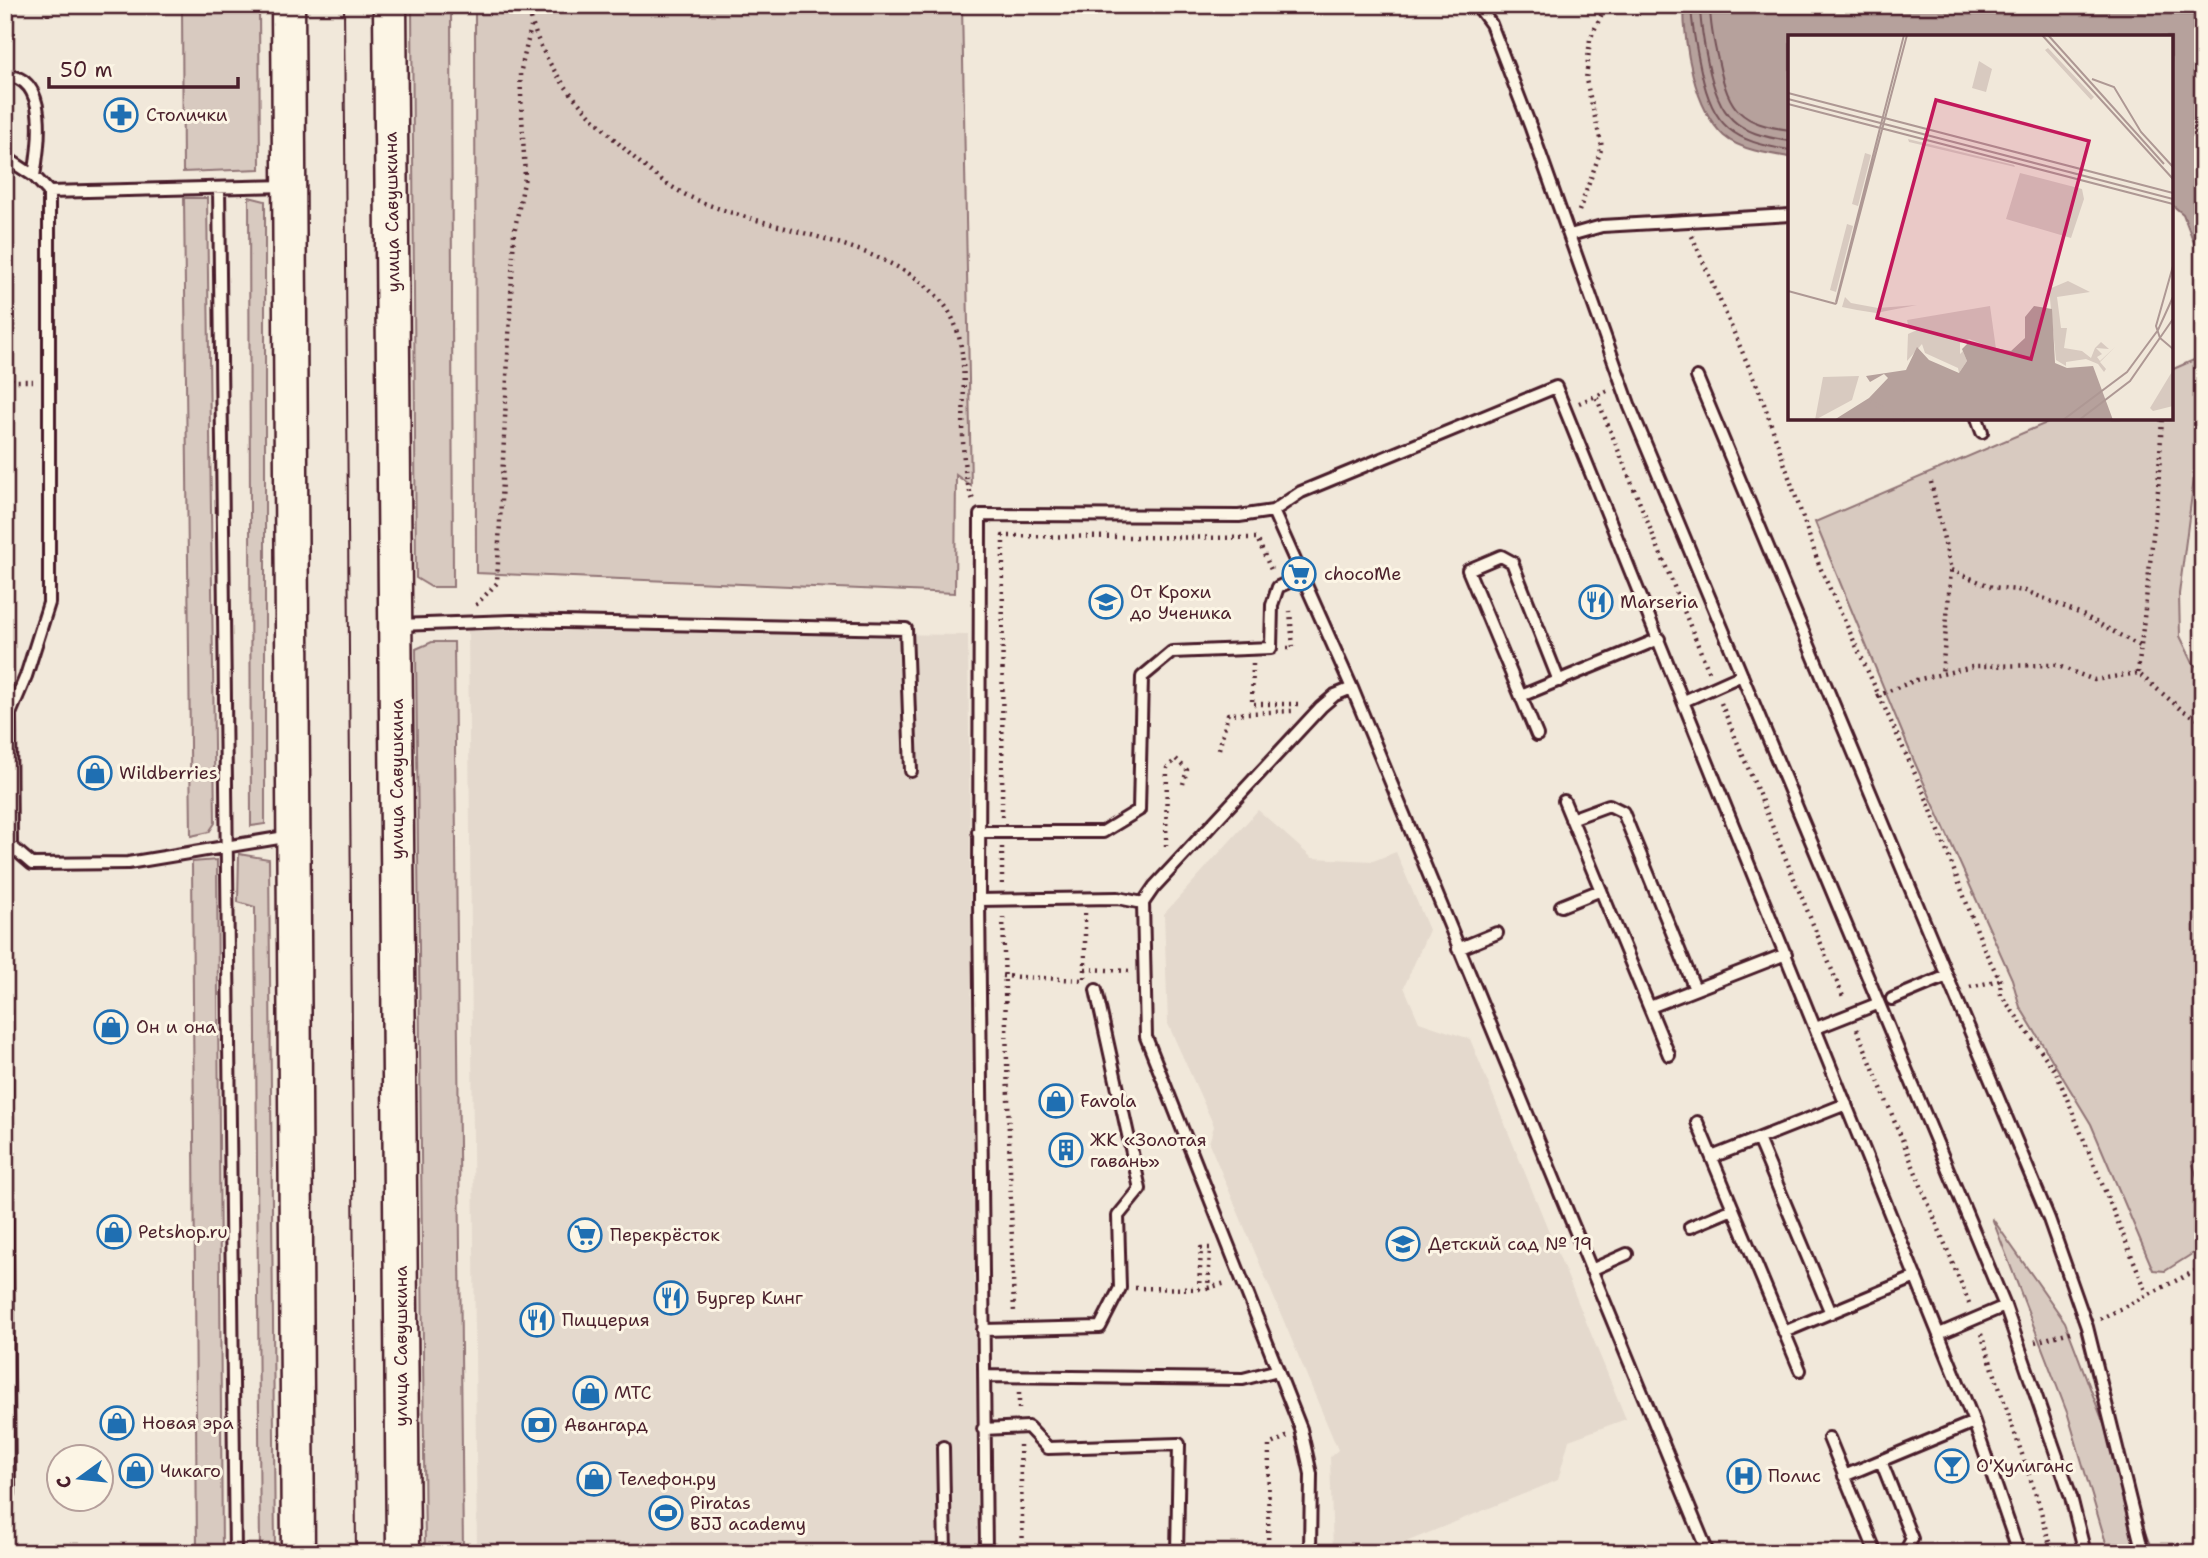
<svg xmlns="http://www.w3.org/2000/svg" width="2208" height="1558" font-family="'Shantell Sans',sans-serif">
  <rect width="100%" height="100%" fill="#f1e8da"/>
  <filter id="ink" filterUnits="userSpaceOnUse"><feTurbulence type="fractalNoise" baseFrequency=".0143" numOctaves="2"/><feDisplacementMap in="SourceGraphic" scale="14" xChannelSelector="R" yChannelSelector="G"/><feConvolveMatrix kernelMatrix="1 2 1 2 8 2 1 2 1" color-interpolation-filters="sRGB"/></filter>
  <g filter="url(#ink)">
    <!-- built -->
    <path fill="#e4d9cd" d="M468,630L968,635L977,1553H477Z
      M1258,810L1312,858L1373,861L1396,852L1429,930L1404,987L1419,1022L1470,1039L1626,1419L1569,1440L1558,1480L1379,1553H1333L1330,1457L1338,1450L1209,1143L1214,1126L1168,1024L1164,914Z"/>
    <!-- green -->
    <path fill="#d8cac0" stroke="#917476" stroke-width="2" d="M182,5H259L260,169L183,172Z
      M412,5H451L453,587H431L416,578Z
      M475,5H962L971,486L956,475L955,593L476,573Z
      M249,197L265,201V824L251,826Z
      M184,198H207L215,823L209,832L191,836Z
      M2203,356L2195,471L2179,594L2180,636L2193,663L2203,671V1157L2192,1162L2203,1195V1247L2165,1271L2153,1270L2091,1124L2020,1007L2012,979L1914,761L1815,522L2058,418H2171V370Z
      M432,642H454L463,1553H425L416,649Z
      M239,854L269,859L275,1553H260L255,907L238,902Z
      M217,860L222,1553H197L192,862Z
      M1992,1218L2065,1322L2153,1553H2109L2068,1415Z"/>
    <!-- water -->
    <path fill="#b6a19c" stroke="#8b6d6f" stroke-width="2" d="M1684,5H2203V266L2183,214L2171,204V37H1790V157C1769,154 1740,150 1724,136C1694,108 1684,45 1684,5Z"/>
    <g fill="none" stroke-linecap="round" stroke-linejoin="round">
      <!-- shore -->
      <path stroke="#755358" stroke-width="2" d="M1691,5C1692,28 1696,48 1701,71C1713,127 1733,142 1790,150
        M1700,5C1700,26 1704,44 1708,64C1720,118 1734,133 1790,141
        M1710,5C1710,26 1714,44 1719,64C1729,111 1741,124 1790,130"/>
      <defs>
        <path id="lane" d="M1477,5L1491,24L1531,128L1630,407L2005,1306L2071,1497L2085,1553
          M5,76C50,75 39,147 34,176
          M5,157L34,176L49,192V603L26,676L10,714L11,846
          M219,188L235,1553
          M49,192L287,186
          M1570,235L1602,226L1790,215
          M1697,377L1947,976L1892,999
          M1977,418L1982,432
          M1273,511L1352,688L1708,1553
          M398,625L512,621L906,629L911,771
          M1521,696L1659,639
          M1684,701L1742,675
          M1537,735L1468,570L1501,556L1512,562L1559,681
          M1564,801L1669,1055
          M1571,819L1609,805L1623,812L1695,989
          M978,832H1103L1139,810L1142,677L1172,652L1271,648L1272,605L1278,587L1302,576
          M5,846H11L32,864L128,863L291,836
          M979,900L1118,898L1143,903L1146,1037L1301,1429L1311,1474L1310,1553
          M1143,903L1154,887L1321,707L1335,695L1352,688
          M1561,906L1601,890
          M1458,949L1497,933
          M1947,976L2049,1219L2087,1327L2143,1553
          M1650,1007L1786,954
          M5,1012L9,1493L5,1498
          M1816,1028L1877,1004
          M1697,1122L1800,1370
          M1758,1139L1831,1313
          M1712,1157L1846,1104
          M1690,1227L1733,1209
          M1591,1270L1627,1254
          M983,1330L1100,1327L1120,1288L1118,1216L1140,1189L1096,990
          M1784,1332L1916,1277
          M1939,1334L2005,1306
          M984,1376L1243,1379L1278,1370
          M983,1429L1028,1427L1048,1448L1179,1444L1177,1553
          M1829,1438L1876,1553
          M943,1447L945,1553
          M1881,1461L1912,1539L1906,1550L1901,1553
          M1844,1476L1974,1422
          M986,1553L979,900L980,515L1239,516L1273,511L1301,492L1556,387L1974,1422L2019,1553"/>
        <path id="secondary" d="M288,5L298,1553
          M390,5L403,1553"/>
      </defs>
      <!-- lane casing -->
      <use href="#lane" stroke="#4a1f2b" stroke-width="16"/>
      <!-- secondary casing -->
      <use href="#secondary" stroke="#4a1f2b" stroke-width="37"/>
      <!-- path -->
      <path stroke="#4a1f2b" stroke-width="4.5" stroke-dasharray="2 5" stroke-linecap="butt" d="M528,5C535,48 562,87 593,118C621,146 650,176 686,195C758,231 890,238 942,302C984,352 947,444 974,502
        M48,16V5
        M1579,211L1602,147L1586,80L1590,39L1606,5
        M1692,236L1761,395L1819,565L1927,800L1985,951L2000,980L2001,995L2056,1072L2147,1293
        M5,298V565
        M5,376L14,381H33
        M1607,391L1596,396L1709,672
        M1579,403L1596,396
        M1931,482L1951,570L1942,674
        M1951,570L1992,587L2026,591L2079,613L2140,646
        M476,605L497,583L514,233L525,177L520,74L531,27
        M1287,648H1293L1290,611
        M1253,664L1252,704H1301
        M2138,673L2158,490L2162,418
        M1877,696L1916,680L1977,666L2056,665L2094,680L2138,673L2182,710L2203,721
        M1721,703L1844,999
        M1219,749L1228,714L1292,711
        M1002,817L1003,536L1257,538L1272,572
        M1166,846L1167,768L1176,759L1187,770L1183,784
        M1002,847V884
        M1003,917L1014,1314
        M1085,969L1130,971
        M1002,976L1082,980
        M1085,978V913
        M1970,987L2000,980
        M1857,1029L1969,1303
        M1135,1288L1199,1289L1201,1248H1210L1208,1288L1226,1283
        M2100,1319L2203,1267
        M1981,1334L2039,1504L2052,1553
        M2035,1342L2070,1332
        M1019,1393V1412
        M1020,1445L1023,1553
        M1268,1553L1269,1445L1288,1436"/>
      <!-- lane -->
      <use href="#lane" stroke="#fcf5e5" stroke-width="10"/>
      <!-- secondary -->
      <use href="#secondary" stroke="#fcf5e5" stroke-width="32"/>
      <!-- tram -->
      <path stroke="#4a1f2b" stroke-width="2" d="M344,5L356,1553"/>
    </g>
  </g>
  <!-- icons -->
  <defs>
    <symbol id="pharmacy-ring" viewBox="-11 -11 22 22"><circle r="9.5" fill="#fcf5e5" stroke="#1f6fb2" stroke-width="1.5"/><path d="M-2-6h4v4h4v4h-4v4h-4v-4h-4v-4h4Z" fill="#1f6fb2"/></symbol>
    <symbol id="supermarket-ring" viewBox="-11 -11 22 22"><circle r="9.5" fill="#fcf5e5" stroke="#1f6fb2" stroke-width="1.5"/><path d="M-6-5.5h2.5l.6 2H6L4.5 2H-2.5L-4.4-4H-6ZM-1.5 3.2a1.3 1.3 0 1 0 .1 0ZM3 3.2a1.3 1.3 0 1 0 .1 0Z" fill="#1f6fb2"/></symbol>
    <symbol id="school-ring" viewBox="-11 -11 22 22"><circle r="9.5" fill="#fcf5e5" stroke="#1f6fb2" stroke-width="1.5"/><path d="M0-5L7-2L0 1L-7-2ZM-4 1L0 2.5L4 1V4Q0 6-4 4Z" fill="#1f6fb2"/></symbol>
    <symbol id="restaurant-ring" viewBox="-11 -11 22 22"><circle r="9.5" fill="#fcf5e5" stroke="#1f6fb2" stroke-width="1.5"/><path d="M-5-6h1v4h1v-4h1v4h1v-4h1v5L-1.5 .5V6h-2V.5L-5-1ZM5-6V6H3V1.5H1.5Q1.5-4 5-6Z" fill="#1f6fb2"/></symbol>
    <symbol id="shop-ring" viewBox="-11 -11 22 22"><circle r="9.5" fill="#fcf5e5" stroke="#1f6fb2" stroke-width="1.5"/><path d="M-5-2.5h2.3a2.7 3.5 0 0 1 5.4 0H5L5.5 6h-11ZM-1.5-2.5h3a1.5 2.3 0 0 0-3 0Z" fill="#1f6fb2"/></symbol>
    <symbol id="building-ring" viewBox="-11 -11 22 22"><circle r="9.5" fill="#fcf5e5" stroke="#1f6fb2" stroke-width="1.5"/><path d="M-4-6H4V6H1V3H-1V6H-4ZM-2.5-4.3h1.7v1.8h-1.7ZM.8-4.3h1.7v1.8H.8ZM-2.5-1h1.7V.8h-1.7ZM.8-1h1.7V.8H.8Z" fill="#1f6fb2"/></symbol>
    <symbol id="bank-ring" viewBox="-11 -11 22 22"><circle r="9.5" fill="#fcf5e5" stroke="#1f6fb2" stroke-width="1.5"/><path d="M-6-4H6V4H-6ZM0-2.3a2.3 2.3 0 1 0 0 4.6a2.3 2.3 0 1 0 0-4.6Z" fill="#1f6fb2"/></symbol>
    <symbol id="bar-ring" viewBox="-11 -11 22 22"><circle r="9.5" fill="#fcf5e5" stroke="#1f6fb2" stroke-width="1.5"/><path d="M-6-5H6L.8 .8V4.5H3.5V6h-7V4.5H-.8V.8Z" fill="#1f6fb2"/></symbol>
    <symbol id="hospital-ring" viewBox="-11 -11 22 22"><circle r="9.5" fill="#fcf5e5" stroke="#1f6fb2" stroke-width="1.5"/><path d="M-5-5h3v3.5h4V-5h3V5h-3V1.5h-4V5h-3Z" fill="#1f6fb2"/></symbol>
    <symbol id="stadium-ring" viewBox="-11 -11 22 22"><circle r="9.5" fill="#fcf5e5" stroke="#1f6fb2" stroke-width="1.5"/><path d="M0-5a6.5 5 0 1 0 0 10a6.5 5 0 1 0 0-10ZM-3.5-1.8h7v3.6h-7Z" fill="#1f6fb2"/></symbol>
  </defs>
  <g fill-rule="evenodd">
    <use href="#pharmacy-ring" x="102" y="96" width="38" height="38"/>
    <use href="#supermarket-ring" x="1280" y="555" width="38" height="38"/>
    <use href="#school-ring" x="1087" y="583" width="38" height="38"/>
    <use href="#restaurant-ring" x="1577" y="583" width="38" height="38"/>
    <use href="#shop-ring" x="76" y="754" width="38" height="38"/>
    <use href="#shop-ring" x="92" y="1008" width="38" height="38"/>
    <use href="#shop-ring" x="1037" y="1082" width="38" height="38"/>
    <use href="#building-ring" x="1047" y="1131" width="38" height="38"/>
    <use href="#shop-ring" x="95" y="1213" width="38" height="38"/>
    <use href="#supermarket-ring" x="566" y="1216" width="38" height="38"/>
    <use href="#school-ring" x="1384" y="1225" width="38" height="38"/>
    <use href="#restaurant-ring" x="652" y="1279" width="38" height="38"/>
    <use href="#restaurant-ring" x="518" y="1301" width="38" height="38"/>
    <use href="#shop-ring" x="571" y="1374" width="38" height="38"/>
    <use href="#shop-ring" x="98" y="1404" width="38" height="38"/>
    <use href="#bank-ring" x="520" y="1406" width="38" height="38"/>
    <use href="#bar-ring" x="1933" y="1447" width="38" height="38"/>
    <use href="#shop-ring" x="117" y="1452" width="38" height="38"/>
    <use href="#hospital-ring" x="1725" y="1457" width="38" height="38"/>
    <use href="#shop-ring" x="575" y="1460" width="38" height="38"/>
    <use href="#stadium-ring" x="647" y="1494" width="38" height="38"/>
  </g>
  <g text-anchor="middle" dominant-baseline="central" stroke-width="6" stroke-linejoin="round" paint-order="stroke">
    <!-- poi labels -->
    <g font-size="18" fill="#4a1f2b" stroke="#fcf5e5" text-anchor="start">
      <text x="146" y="115">Столички</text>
      <text x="1324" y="574">chocoMe</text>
      <text x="1130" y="592">От Крохи<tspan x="1130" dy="21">до Ученика</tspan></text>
      <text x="1620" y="602">Marseria</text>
      <text x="119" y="773">Wildberries</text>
      <text x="136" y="1027">Он и она</text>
      <text x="1080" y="1101">Favola</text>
      <text x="1090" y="1140">ЖК «Золотая<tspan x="1090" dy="21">гавань»</tspan></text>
      <text x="138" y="1232">Petshop.ru</text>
      <text x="610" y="1235">Перекрёсток</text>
      <text x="1428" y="1244">Детский сад № 19</text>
      <text x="696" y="1298">Бургер Кинг</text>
      <text x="562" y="1320">Пиццерия</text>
      <text x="614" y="1393">МТС</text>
      <text x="142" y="1423">Новая эра</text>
      <text x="564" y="1425">Авангард</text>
      <text x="1976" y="1466">О'Хулиганс</text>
      <text x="160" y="1471">Чикаго</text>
      <text x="1768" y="1476">Полис</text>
      <text x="618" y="1479">Телефон.ру</text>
      <text x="690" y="1503">Piratas<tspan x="690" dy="21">BJJ academy</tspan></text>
    </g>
    <!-- street labels -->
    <g font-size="18" fill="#4a1f2b" stroke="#fcf5e5">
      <text transform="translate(392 212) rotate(-91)">улица Савушкина</text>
      <text transform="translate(397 779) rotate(-90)">улица Савушкина</text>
      <text transform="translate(401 1346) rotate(-90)">улица Савушкина</text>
    </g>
  </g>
  <!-- overview -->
  <g transform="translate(1788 35)">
    <rect width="385" height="385" fill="#f1e8da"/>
    <path d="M260,13L306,62L303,65L257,15ZM191,26L204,34L198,57L184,53ZM120,104L226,130L227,132L121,107ZM77,118L83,120L70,171L64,169ZM232,138L294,154L296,164L283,203L218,184ZM59,189L65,191L48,257L42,255ZM280,246L302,257L269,262L273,293H279L276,313L294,316L303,323L307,313L313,307L321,314L308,313L314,319L309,322L312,326L327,312L312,327L318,334L316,337L310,329L298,324L278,327V331L268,325L261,254ZM57,262L63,268L90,273L129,270L88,278L69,275L54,272ZM202,271L208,314L181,304L172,308V319L175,316L179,326L171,338L170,333L137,318L134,309L119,326L120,299L129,295L121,294L119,285ZM385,335V371L365,376L362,373ZM71,341L64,365L27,385L35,342Z" fill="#d8cac0"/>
    <path d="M246,271L264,274L267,328L279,333L305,331L325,385H46L81,363L100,343L96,339L82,347L78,341L118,335L129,312L141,325L171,338L179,326L174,314L180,308L223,316L237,303V282Z" fill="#b6a19c"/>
    <path fill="none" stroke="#b6a19c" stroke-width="3.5" d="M83,367L117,385"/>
    <path fill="none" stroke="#ae9894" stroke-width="2" d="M254,0L385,144M260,0L376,129M304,44L326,52L353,97L385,132M0,58L385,158M0,64L385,164M0,69L385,169M92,93L116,0M385,231L368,291L372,303L385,314M0,256L48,269M48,267L92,93M48,269L119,0M275,385L339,337L370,295L385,262M291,385L342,346L385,284"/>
    <path fill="#c2185b" fill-opacity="0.15" stroke="#c2185b" stroke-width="3.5" d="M148,65L301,106L243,324L89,283Z"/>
    <rect width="385" height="385" fill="none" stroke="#4a1f2b" stroke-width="3.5"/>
  </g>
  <!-- margin -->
  <rect width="2208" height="1558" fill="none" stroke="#fcf5e5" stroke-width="28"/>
  <rect x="14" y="14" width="2180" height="1530" fill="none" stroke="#4a1f2b" stroke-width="2.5" filter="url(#ink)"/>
  <!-- north arrow -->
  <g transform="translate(80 1478) rotate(255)"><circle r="33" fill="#fcf5e5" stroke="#b59f9b" stroke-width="2"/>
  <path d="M0-5L12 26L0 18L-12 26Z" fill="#1f6fb2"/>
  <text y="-10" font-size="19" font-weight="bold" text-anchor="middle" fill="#4a1f2b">С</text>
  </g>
  <!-- scale -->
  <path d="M49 77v10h189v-10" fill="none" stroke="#4a1f2b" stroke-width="3.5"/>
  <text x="60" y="77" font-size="21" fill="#4a1f2b" stroke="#fcf5e5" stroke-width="5" paint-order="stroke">50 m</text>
</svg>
